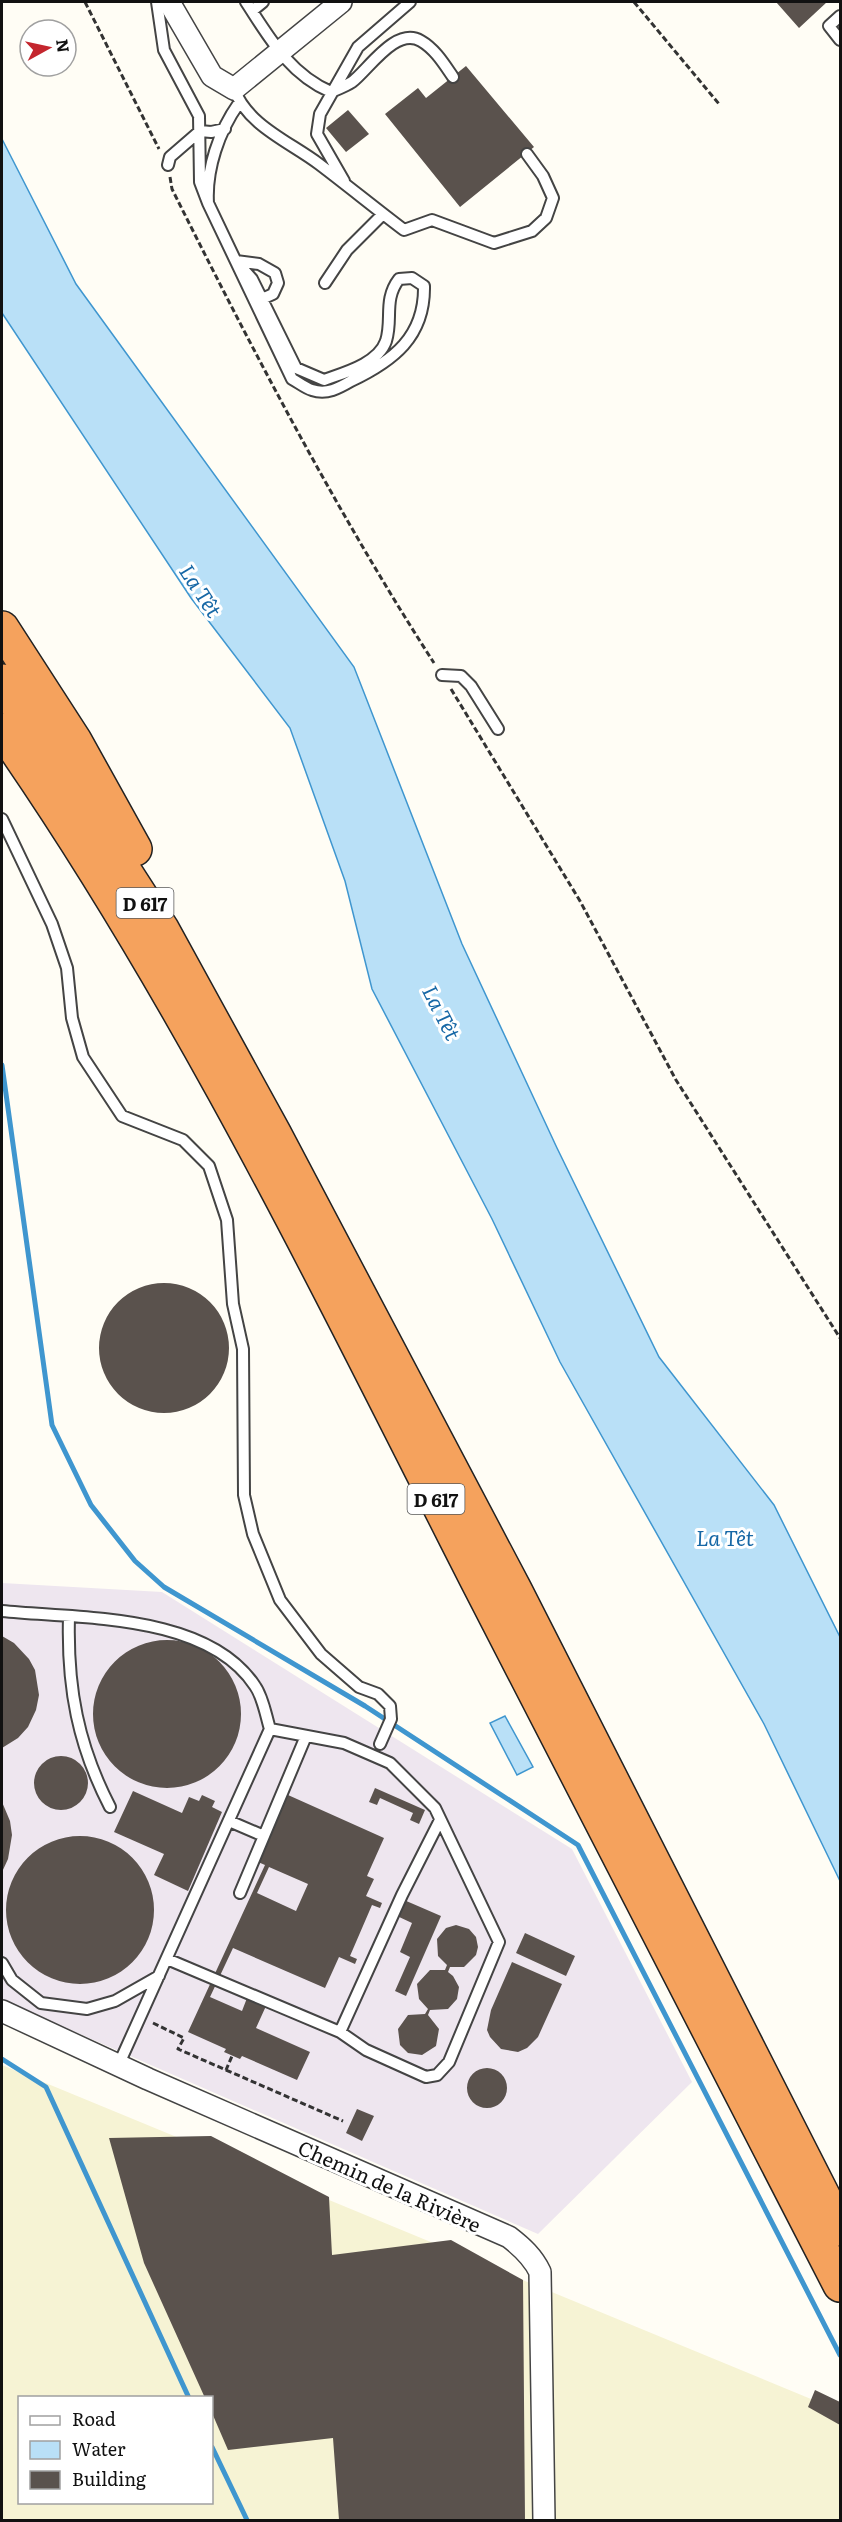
<svg xmlns="http://www.w3.org/2000/svg" width="842" height="2522" font-family="Literata,serif">
  <rect width="100%" height="100%" fill="#fffdf5"/>
  <!-- industrial -->
  <path fill="#eee6ef" d="M2,1583L162,1592L572,1849L692,2082L538,2234L2,2000Z"/>
  <!-- farmland -->
  <path fill="#f6f3d4" fill-rule="evenodd" d="M2,2065L840,2411V2520H2ZM20,2398H212V2502H20Z"/>
  <!-- water -->
  <path fill="#b9e0f7" stroke="#3f96cf" stroke-width="1.5" d="M2,139L76,284L354,667L462,944L557,1148L659,1357L774,1505L840,1637V1881L764,1724L560,1362L492,1219L372,989L345,881L290,728L191,598L2,313Z
    M505,1716L533,1767L517,1775L490,1723Z"/>
  <g fill="none" stroke-linecap="round" stroke-linejoin="round">
    <!-- stream -->
    <path stroke="#3f96cf" stroke-width="5" d="M2,1065L52,1425L91,1505L135,1561L164,1587L365,1706L578,1845L840,2355
      M2,2059L46,2087L189,2398
      M212,2447L247,2520"/>
  </g>
  <!-- building -->
  <path fill="#5a524d" fill-rule="evenodd" d="M776,2H827L799,28Z
    M466,66L534,147L460,207L385,114L418,88L426,98Z
    M348,110L369,134L346,152L326,128Z
    M99 1348a65 65 0 1 1 130 0a65 65 0 1 1-130 0Z
    M2,1636L14,1643L29,1659L35,1670L39,1695L36,1710L28,1727L18,1738L2,1748Z
    M93 1714a74 74 0 1 1 148 0a74 74 0 1 1-148 0Z
    M34 1783a27 27 0 1 1 54 0a27 27 0 1 1-54 0Z
    M375,1788L425,1810L419,1824L410,1820L413,1813L380,1798L377,1805L369,1802Z
    M133,1791L182,1813L189,1797L199,1801L202,1795L215,1801L212,1807L222,1812L188,1891L154,1875L164,1854L114,1832Z
    M288,1795L384,1838L367,1876L374,1879L366,1896L382,1903L380,1908L372,1905L350,1956L357,1959L355,1964L339,1957L325,1988L233,1948L210,1997L242,2011L247,1998L266,2006L256,2028L310,2052L297,2080L242,2056L240,2059L224,2052L226,2049L188,2032L265,1865L258,1862ZM269,1867L308,1884L296,1911L257,1893Z
    M2,1802L10,1821L12,1835L8,1859L2,1872Z
    M6 1910a74 74 0 1 1 148 0a74 74 0 1 1-148 0Z
    M404,1900L441,1916L406,1996L395,1991L410,1957L400,1952L412,1923L397,1916Z
    M456,1925L469,1929L476,1937L478,1947L476,1955L464,1967H450L448,1972L453,1976L459,1987L457,1999L448,2009L430,2010L428,2015L439,2029L436,2046L422,2055L408,2053L400,2045L398,2029L408,2015L425,2014L428,2009L419,1999L417,1984L430,1970H445L447,1965L438,1956L437,1939L446,1928Z
    M525,1933L575,1956L566,1976L516,1953Z
    M512,1962L562,1984L538,2037L527,2048L518,2052L501,2049L490,2037L487,2030L491,2010Z
    M467 2088a20 20 0 1 1 40 0a20 20 0 1 1-40 0Z
    M357,2109L374,2116L362,2141L346,2133Z
    M211,2136L329,2197L332,2255L451,2240L523,2280L525,2520H339L333,2438L228,2450L212,2413V2398H205L144,2263L109,2138Z
    M815,2390L840,2402V2425L808,2407Z"/>
  <g fill="none" stroke-linecap="round" stroke-linejoin="round">
    <defs>
      <path id="lane" d="M157,2L164,50L199,116L200,182L208,203C206,169 219,131 239,103
        M246,2C269,37 289,74 331,92C338,89 346,86 352,82C369,69 396,26 421,41C435,49 444,64 453,77
        M252,11L263,2
        M840,16L829,26L840,40
        M234,89C248,126 290,142 319,164C348,186 375,208 404,230L432,220L494,243L532,231L546,218L553,198L543,176L527,154
        M168,165L170,157L200,131L211,132L225,129
        M344,181L317,134L320,114L358,47L410,2
        M208,203L292,379C298,382 305,388 312,390C327,395 339,388 351,381C393,361 425,337 424,286L412,278L399,279C383,300 393,319 386,341C378,364 343,373 324,380L296,368L252,279L236,261
        M236,261L259,264L275,273L278,283L273,294L262,299
        M325,283L347,250L383,214
        M442,675L461,676L471,686L498,729
        M2,819L52,924L67,968L72,1018L83,1057L122,1116L183,1140L209,1166L227,1220L233,1304L243,1349L244,1495L253,1534L280,1600L321,1654L359,1687L378,1694L390,1706L391,1719L380,1744
        M2,1611C80,1619 207,1613 255,1686C263,1697 266,1716 270,1729L118,2066
        M69,1617C67,1688 78,1745 110,1807
        M229,1821L264,1836
        M240,1893L306,1736
        M167,1959L340,2032L366,2050L426,2077L437,2075L449,2062L499,1942L435,1808L390,1763L344,1743L270,1729
        M2,1963L12,1980L41,2003L87,2009L115,2001L159,1976
        M340,2032L402,1895L440,1820"/>
      <path id="street" d="M169,2L212,76L234,89L341,2
        M2,2011L148,2079L509,2237C522,2247 533,2257 540,2272L544,2520"/>
      <path id="highway" d="M2,628L75,741L135,849
        M2,681L162,929L274,1133L515,1590L840,2229
        M2,730C178,982 315,1261 454,1535C581,1786 712,2035 840,2285"/>
    </defs>
    <!-- lane casing -->
    <use href="#lane" stroke="#444" stroke-width="14"/>
    <!-- street casing -->
    <use href="#street" stroke="#444" stroke-width="24"/>
    <!-- highway casing -->
    <use href="#highway" stroke="#222" stroke-width="36"/>
    <!-- path -->
    <path stroke="#333" stroke-width="3" stroke-dasharray="6 3" stroke-linecap="butt" d="M85,2L159,149
      M634,2L719,104
      M170,177L172,189C253,351 336,511 434,663
      M451,689L580,901L676,1080L840,1338
      M153,2023L184,2038L178,2049L226,2070L232,2056
      M226,2070L343,2121"/>
    <!-- lane -->
    <use href="#lane" stroke="#fff" stroke-width="10"/>
    <!-- street -->
    <use href="#street" stroke="#fff" stroke-width="21"/>
    <!-- highway -->
    <use href="#highway" stroke="#f5a25d" stroke-width="33"/>
  </g>
  <g text-anchor="middle" dominant-baseline="central" stroke-width="6" stroke-linejoin="round" paint-order="stroke">
    <!-- shield labels -->
    <g fill="#fff" stroke="#585858" stroke-width="1.5">
      <rect x="116.5" y="888" width="57" height="30" rx="4.5"/>
      <rect x="407.5" y="1484" width="57" height="30" rx="4.5"/>
    </g>
    <g font-size="18" font-weight="bold" fill="#111">
      <text x="145" y="903">D 617</text>
      <text x="436" y="1499">D 617</text>
    </g>
    <!-- street labels -->
    <g font-size="20" fill="#111" stroke="#fff">
      <text transform="translate(390 2185) rotate(24)">Chemin de la Rivière</text>
    </g>
    <!-- water labels -->
    <g font-size="21" font-style="italic" fill="#1768a6" stroke="#fff">
      <text transform="translate(202 590) rotate(57)">La Têt</text>
      <text transform="translate(443 1012) rotate(63)">La Têt</text>
      <text x="725" y="1536">La Têt</text>
    </g>
  </g>
  <!-- border -->
  <rect width="842" height="2522" fill="none" stroke="#111111" stroke-width="6"/>
  <!-- legend -->
  <rect x="18" y="2396" width="195" height="108" fill="#ffffff" stroke="#a0a0a0" stroke-width="1.5"/>
  <rect x="30" y="2416" width="30" height="9" fill="#ffffff" stroke="#a0a0a0" stroke-width="1.5"/>
  <text x="72" y="2426" font-size="18" fill="#111111">Road</text>
  <rect x="30" y="2441" width="30" height="18" fill="#b9e0f7" stroke="#a0a0a0" stroke-width="1.5"/>
  <text x="72" y="2456" font-size="18" fill="#111111">Water</text>
  <rect x="30" y="2471" width="30" height="18" fill="#5a524d" stroke="#a0a0a0" stroke-width="1.5"/>
  <text x="72" y="2486" font-size="18" fill="#111111">Building</text>
  <!-- north arrow -->
  <g transform="translate(48 48) rotate(82)"><circle r="28" fill="#ffffff" stroke="#a0a0a0" stroke-width="1.5"/>
  <path d="M0-4.5L10 22L0 15L-10 22Z" fill="#c4262e"/>
  <text y="-9" font-size="16" font-weight="bold" text-anchor="middle" fill="#111111">N</text>
  </g>
</svg>
